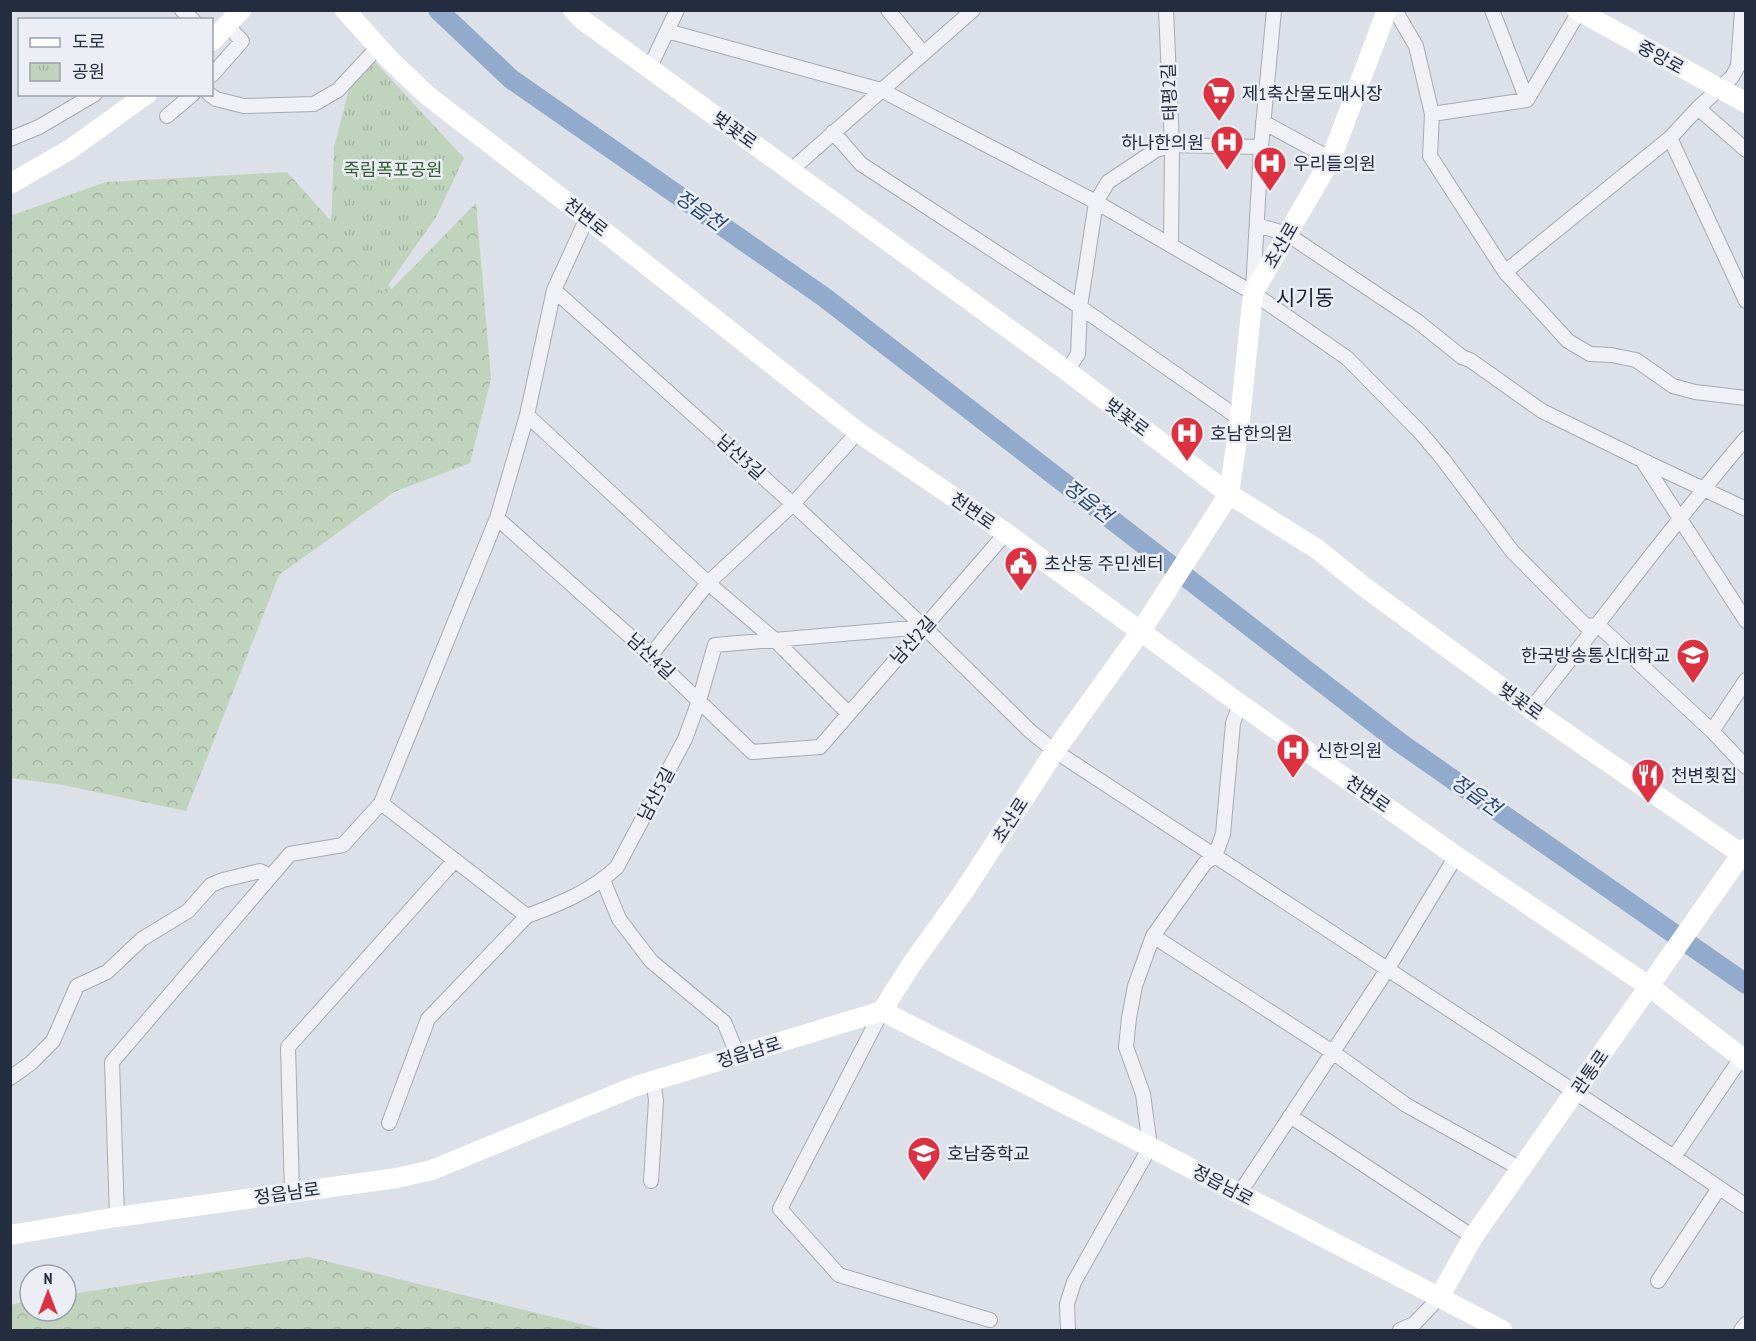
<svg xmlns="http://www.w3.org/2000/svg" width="1756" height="1341" font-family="'PT Sans Narrow','Noto Sans KR',sans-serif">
  <defs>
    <pattern id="forest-crowns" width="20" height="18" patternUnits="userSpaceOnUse" patternTransform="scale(1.5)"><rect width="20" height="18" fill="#c0d3bc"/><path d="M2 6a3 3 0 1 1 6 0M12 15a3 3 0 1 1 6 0" fill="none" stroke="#a5b5a3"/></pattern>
    <pattern id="park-tufts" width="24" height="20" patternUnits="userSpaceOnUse" patternTransform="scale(1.5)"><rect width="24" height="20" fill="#c0d3bc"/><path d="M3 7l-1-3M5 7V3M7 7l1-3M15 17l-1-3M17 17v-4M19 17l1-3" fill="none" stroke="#a5b5a3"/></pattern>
  </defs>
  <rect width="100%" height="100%" fill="#dce0e8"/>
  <!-- forest -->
  <path fill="url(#forest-crowns)" d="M287,172L392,289L476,203L491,379L470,463L394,492L279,575L186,811L63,785L11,778L10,216L106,182Z
    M309,1257L606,1330H11V1305L30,1300V1311H66V1295Z"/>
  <!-- park -->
  <path fill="url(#park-tufts)" d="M374,61L464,158L436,217L382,294L331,232L334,147L343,113L350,85Z"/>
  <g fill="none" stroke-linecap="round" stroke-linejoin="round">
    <!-- river -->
    <path stroke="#92abcc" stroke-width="20" d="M438,10L511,79L824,297L1399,742L1746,984"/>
    <defs>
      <path id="street" d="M182,10L193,20
        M888,10L923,53
        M1166,10L1172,145L1171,245
        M1395,10L1416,46L1432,114L1430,156L1505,272L1568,341L1590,354L1611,355L1636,360L1673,386L1695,392L1746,398
        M1492,10L1527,100
        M667,31L881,90L1096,202L1253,293L1347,358L1420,432L1442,458L1512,551L1586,626L1598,625L1712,731L1746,767
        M650,67L677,10
        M212,75L242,41L227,25
        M209,94L216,99L244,106L314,104L338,90L378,47
        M1698,108L1746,150
        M1432,114L1527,100L1580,10
        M167,116L193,94
        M1263,122L1331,159
        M833,132L861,164L1080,307L1240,419
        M1670,138L1746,301
        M10,139L39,127L95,94
        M790,171L973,10
        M1257,225L1287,234L1417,321L1462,357L1470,360L1542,411L1642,460L1746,621
        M1505,272L1670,138L1698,108L1732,77L1738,66L1742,10
        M554,290L793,504L924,627L1031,732L1055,751L1674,1157L1746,1206
        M1253,290L1261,147L1274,10
        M1067,371L1078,354L1080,307L1096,202L1108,182L1156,150L1172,145L1261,147
        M527,415L708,583L775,640L848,713
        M1642,460L1746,509
        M497,518L651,655L752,752L820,747L1006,533
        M651,655L708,583L793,504L858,432
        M1531,709C1603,619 1671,526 1746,438
        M1712,731L1746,680
        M381,803L527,916C559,904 592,891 617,867L685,739L699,701L715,645L924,627
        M603,880L619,919L651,961L724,1022L738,1056
        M1153,936L1334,1053L1406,1105L1521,1169
        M882,1011L780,1209L839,1275L990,1320
        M10,1078L31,1063L53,1041L77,986L107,972L142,939L188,911L211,885L223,880L260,871L271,876
        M1290,1116L1473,1237
        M389,1123L428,1019L527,916
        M1674,1157L1741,1058
        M651,1181L656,1100L653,1081
        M292,1192L288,1047L455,860
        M1239,1194L1387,970L1456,856
        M117,1217L112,1062L290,854L343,845L381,803L497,518L527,415L554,290L587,218
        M1658,1281L1719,1188
        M1068,1330L1067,1304L1074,1282L1150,1147L1143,1094L1126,1047L1129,1018L1135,986L1153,936L1205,863L1215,856L1223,834L1233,723L1240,704
        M1400,1330L1414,1324L1439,1298
        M1741,1330L1746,1324"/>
    </defs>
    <!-- street casing -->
    <use href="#street" stroke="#a5aab5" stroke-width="16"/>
    <!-- street -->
    <use href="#street" stroke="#eff1f6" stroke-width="14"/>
    <!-- secondary -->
    <path stroke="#fff" stroke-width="20" d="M345,10L390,60L428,96L587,218L858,432L1006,533L1240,704L1456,856L1650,987L1746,1061
      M573,10L584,21L1067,371L1229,494L1317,549L1363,586L1531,709L1746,857
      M1577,10L1746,103
      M212,41L241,10
      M10,184L69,150L147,94
      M882,1011L911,965L964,891L1055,751L1141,631L1229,494L1240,419L1253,293L1331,159L1387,10
      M10,1235L117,1217L397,1178L432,1170L636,1086L882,1011L1150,1147L1502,1330
      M1439,1298L1473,1237L1746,848"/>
  </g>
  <!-- icons -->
  <defs>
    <symbol id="supermarket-pin" viewBox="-11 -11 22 30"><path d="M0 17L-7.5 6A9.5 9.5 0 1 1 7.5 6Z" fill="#dc3140" stroke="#ebeff5"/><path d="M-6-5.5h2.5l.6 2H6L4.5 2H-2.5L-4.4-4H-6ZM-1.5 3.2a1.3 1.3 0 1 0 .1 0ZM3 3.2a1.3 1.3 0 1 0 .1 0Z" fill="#fff"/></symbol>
    <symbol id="hospital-pin" viewBox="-11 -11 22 30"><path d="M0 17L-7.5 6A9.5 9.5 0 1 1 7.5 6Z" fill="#dc3140" stroke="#ebeff5"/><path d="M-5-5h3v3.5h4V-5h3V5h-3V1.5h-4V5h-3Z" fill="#fff"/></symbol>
    <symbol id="civic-pin" viewBox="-11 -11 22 30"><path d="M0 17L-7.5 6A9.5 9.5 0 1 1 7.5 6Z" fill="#dc3140" stroke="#ebeff5"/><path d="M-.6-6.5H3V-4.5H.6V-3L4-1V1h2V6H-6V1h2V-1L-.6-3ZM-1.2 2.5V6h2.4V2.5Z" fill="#fff"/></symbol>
    <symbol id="university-pin" viewBox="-11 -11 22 30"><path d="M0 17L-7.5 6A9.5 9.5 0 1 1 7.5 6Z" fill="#dc3140" stroke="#ebeff5"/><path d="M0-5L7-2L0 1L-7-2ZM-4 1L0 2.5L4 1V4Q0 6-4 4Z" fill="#fff"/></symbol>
    <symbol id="restaurant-pin" viewBox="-11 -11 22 30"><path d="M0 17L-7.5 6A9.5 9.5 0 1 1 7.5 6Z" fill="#dc3140" stroke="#ebeff5"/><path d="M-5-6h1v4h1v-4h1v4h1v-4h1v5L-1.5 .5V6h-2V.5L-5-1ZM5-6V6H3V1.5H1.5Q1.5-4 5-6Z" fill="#fff"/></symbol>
    <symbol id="school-pin" viewBox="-11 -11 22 30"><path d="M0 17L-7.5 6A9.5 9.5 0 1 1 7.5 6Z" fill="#dc3140" stroke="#ebeff5"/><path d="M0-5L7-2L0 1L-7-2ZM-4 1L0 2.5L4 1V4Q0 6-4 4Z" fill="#fff"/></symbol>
  </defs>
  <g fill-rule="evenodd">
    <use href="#supermarket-pin" x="1200" y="74" width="38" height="52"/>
    <use href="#hospital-pin" x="1208" y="123" width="38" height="52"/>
    <use href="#hospital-pin" x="1251" y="144" width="38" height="52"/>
    <use href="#hospital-pin" x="1168" y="414" width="38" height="52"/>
    <use href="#civic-pin" x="1002" y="544" width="38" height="52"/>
    <use href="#university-pin" x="1674" y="636" width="38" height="52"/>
    <use href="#hospital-pin" x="1274" y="731" width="38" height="52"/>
    <use href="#restaurant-pin" x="1629" y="756" width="38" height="52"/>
    <use href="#school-pin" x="905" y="1134" width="38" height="52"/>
  </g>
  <g text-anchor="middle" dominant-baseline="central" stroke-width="5" stroke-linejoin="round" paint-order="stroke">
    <!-- street labels -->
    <g font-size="18" fill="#242c3f" stroke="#ebeff5">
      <text transform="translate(1661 57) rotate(29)">중앙로</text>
      <text transform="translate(1169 92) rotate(-92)">태평2길</text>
      <text transform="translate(735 130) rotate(36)">벚꽃로</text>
      <text transform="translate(586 217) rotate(38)">천변로</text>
      <text transform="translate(1281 245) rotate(-60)">초산로</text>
      <text transform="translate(1127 417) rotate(37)">벚꽃로</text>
      <text transform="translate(741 457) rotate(42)">남산3길</text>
      <text transform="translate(973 511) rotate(35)">천변로</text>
      <text transform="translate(913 640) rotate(-48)">남산2길</text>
      <text transform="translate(651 656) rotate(43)">남산4길</text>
      <text transform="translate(1521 701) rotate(36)">벚꽃로</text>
      <text transform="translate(656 794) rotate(-62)">남산5길</text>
      <text transform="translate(1368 794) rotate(35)">천변로</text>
      <text transform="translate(1010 820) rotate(-57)">초산로</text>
      <text transform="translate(749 1052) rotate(-17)">정읍남로</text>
      <text transform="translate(1590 1072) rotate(-55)">관통로</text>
      <text transform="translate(1223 1185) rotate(28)">정읍남로</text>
      <text transform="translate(287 1193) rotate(-8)">정읍남로</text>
    </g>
    <!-- poi labels -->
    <g font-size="18" fill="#242c3f" stroke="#ebeff5" text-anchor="start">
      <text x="1242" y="93">제1축산물도매시장</text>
      <text x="1204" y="142" text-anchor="end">하나한의원</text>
      <text x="1293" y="163">우리들의원</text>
      <text x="1210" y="433">호남한의원</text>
      <text x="1044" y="563">초산동 주민센터</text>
      <text x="1670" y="655" text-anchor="end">한국방송통신대학교</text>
      <text x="1316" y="750">신한의원</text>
      <text x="1671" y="775">천변횟집</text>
      <text x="947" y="1153">호남중학교</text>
    </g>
    <!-- park labels -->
    <g font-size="18" fill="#355d30" stroke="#ebeff5">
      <text x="393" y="169">죽림폭포공원</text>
    </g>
    <!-- water labels -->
    <g font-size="20" font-style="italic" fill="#2a4877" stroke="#ebeff5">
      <text transform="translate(700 210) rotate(35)">정읍천</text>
      <text transform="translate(1088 501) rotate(38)">정읍천</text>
      <text transform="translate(1476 795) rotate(35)">정읍천</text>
    </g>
    <!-- quarter labels -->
    <g font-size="21" fill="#171e30" stroke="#ebeff5">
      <text x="1305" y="297">시기동</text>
    </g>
  </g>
  <!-- border -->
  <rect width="1756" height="1341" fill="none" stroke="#242c3f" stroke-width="24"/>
  <!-- legend -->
  <rect x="18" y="18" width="195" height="78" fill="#ebeff5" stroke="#9ba1ac" stroke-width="1.5"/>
  <rect x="30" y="38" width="30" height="9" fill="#ffffff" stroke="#9ba1ac" stroke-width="1.5"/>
  <text x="72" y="48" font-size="18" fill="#242c3f">도로</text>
  <rect x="30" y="63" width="30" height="18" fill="url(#park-tufts)" stroke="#9ba1ac" stroke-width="1.5"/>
  <text x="72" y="78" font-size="18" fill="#242c3f">공원</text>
  <!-- north arrow -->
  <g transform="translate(48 1293)"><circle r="28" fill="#ebeff5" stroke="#9ba1ac" stroke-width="1.5"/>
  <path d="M0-4.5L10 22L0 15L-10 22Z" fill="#dc3140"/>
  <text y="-9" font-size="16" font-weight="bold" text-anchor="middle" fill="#242c3f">N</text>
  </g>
</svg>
